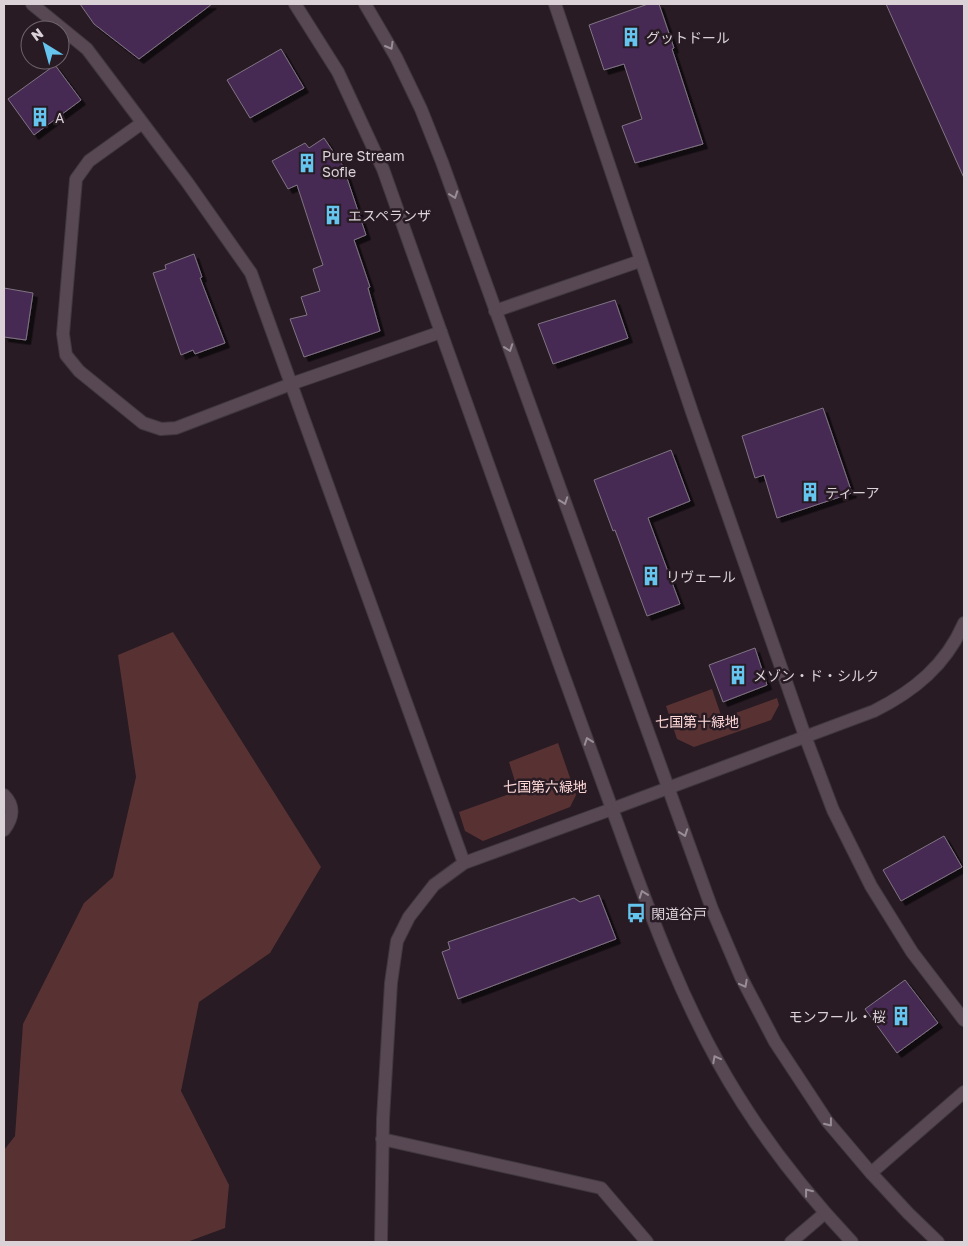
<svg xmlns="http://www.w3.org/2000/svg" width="968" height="1246" font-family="'Golos Text','Noto Sans JP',sans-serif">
  <defs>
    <filter id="shadow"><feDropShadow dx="4.5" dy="4.5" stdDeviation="0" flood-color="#0009"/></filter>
  </defs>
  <rect width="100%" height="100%" fill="#281b24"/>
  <!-- green -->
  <path fill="#583232" d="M173,632L321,867L270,953L199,1002L181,1091L229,1185L225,1228L187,1242H4V1150L15,1136L23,1024L84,903L113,877L136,777L118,655Z
    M712,689L722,718L777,698L779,705L771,720L694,747L677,739L666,706Z
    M558,743L576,795L570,807L483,841L465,831L459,812L518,791L509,762Z"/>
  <!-- building -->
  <path fill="#472b53" stroke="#7f7483" filter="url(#shadow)" d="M80,4H212L139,59L94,24Z
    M648,4H659L674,48L672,49L703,144L635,163L622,126L642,119L624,64L604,70L589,25Z
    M886,4H964V178Z
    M281,49L304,88L250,118L227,80Z
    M55,65L81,100L34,135L8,99Z
    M324,138L343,166L366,235L354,240L370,287L368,288L380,331L304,357L290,319L307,315L301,297L320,291L313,269L323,265L297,185L288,189L272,161L305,143L309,148Z
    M194,254L202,277L200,278L225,343L195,354L193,350L181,355L153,273L166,269L165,265Z
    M4,288L33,293L26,340L4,337Z
    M615,300L628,338L553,364L538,324Z
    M823,408L852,493L777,518L764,475L755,478L742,436Z
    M671,450L690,501L648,518L680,604L647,616L615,530L613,531L594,480Z
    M755,648L767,685L723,702L709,665Z
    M944,836L962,867L901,901L883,870Z
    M599,895L616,939L458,999L442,952L450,949L448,942L574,898L580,902Z
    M905,980L938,1023L897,1053L865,1009Z"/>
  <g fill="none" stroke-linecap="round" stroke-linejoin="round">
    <defs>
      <path id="minor" d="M32,4L87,49L187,182L251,273L464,863
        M555,4L692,412L805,736L833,810L871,886L912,952L964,1020
        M142,123L89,161L76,179L63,334L66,355L79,371L143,423L161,429L176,428L291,384L441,332
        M495,311L640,261
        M4,795C15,806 13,818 4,830
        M382,1139L601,1188L647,1242
        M871,1173L964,1092
        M381,1242L383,1119L391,983L397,941L409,917L434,885L464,863L612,809
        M791,1242L825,1213"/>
      <path id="tertiary" d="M295,4L338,72L383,169C441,333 500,497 558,660C582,727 606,794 631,861C656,929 682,997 718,1062C754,1127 801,1188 852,1242
        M365,4L396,57L421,109L442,162L690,848L712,909L741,977L775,1042L827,1121L871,1173L908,1213L938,1242
        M612,809L874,711C914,691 946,665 964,623"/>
    </defs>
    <!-- minor casing -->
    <use href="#minor" stroke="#41373e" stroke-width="14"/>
    <!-- tertiary casing -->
    <use href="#tertiary" stroke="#41373e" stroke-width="14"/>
    <!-- minor -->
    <use href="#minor" stroke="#574853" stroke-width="12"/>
    <!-- tertiary -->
    <use href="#tertiary" stroke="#574853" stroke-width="12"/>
  </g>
  <!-- one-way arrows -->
  <defs><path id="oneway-chevron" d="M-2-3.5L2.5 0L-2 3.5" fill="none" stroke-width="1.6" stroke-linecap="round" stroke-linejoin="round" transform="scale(1.25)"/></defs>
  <g stroke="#998d96">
    <use href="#oneway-chevron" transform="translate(390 46) rotate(60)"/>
    <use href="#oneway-chevron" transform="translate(454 195) rotate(70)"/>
    <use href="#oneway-chevron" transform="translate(509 348) rotate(70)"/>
    <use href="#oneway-chevron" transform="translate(564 501) rotate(70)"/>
    <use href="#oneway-chevron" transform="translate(588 741) rotate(-110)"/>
    <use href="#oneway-chevron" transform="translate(684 833) rotate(70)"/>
    <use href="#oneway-chevron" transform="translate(643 894) rotate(-110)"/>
    <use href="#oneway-chevron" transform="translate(744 984) rotate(62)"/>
    <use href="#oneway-chevron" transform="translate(716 1059) rotate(-118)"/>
    <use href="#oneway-chevron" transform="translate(829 1123) rotate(52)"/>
    <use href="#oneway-chevron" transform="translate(808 1192) rotate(-128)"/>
  </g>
  <!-- icons -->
  <defs>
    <symbol id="building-bare" viewBox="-9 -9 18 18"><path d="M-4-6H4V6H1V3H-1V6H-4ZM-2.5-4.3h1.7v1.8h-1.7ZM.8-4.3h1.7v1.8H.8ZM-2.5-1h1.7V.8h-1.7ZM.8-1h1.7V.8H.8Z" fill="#65c5ee" stroke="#281b24" stroke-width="2.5" paint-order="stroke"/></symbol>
    <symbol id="bus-bare" viewBox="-9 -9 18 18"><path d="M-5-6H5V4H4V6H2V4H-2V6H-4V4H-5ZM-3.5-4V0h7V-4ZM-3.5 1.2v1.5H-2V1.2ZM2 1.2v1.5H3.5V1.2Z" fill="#65c5ee" stroke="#281b24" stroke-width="2.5" paint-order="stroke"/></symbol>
  </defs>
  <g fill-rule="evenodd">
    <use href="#building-bare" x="617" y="23" width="28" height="28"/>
    <use href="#building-bare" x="26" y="103" width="28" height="28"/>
    <use href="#building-bare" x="293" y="149" width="28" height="28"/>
    <use href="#building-bare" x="319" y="201" width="28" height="28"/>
    <use href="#building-bare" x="796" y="478" width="28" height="28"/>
    <use href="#building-bare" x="637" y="562" width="28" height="28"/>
    <use href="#building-bare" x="724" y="661" width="28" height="28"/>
    <use href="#bus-bare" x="622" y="899" width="28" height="28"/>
    <use href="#building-bare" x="887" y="1002" width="28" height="28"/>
  </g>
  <g text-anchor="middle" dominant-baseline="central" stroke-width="5" stroke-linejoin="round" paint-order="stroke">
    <!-- poi labels -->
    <g font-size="14" fill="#dbd2d8" stroke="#281b24" text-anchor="start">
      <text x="646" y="37">グットドール</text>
      <text x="55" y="117">A</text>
      <text x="322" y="155">Pure Stream<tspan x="322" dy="16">Sofie</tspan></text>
      <text x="348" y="215">エスペランザ</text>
      <text x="825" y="492">ティーア</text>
      <text x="666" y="576">リヴェール</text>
      <text x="753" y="675">メゾン・ド・シルク</text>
      <text x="651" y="913">閑道谷戸</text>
      <text x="886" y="1016" text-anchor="end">モンフール・桜</text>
    </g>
    <!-- park labels -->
    <g font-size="14" fill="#fed8d7" stroke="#281b24">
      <text x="697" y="721">七国第十緑地</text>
      <text x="545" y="786">七国第六緑地</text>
    </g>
  </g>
  <!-- border -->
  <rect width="968" height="1246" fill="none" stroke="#dbd2d8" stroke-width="10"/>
  <!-- north arrow -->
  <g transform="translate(45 45) rotate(323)"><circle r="24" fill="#281b24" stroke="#70646c"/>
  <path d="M0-4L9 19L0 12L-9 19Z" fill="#65c5ee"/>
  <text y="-8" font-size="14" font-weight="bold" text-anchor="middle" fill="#dbd2d8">N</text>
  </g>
</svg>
